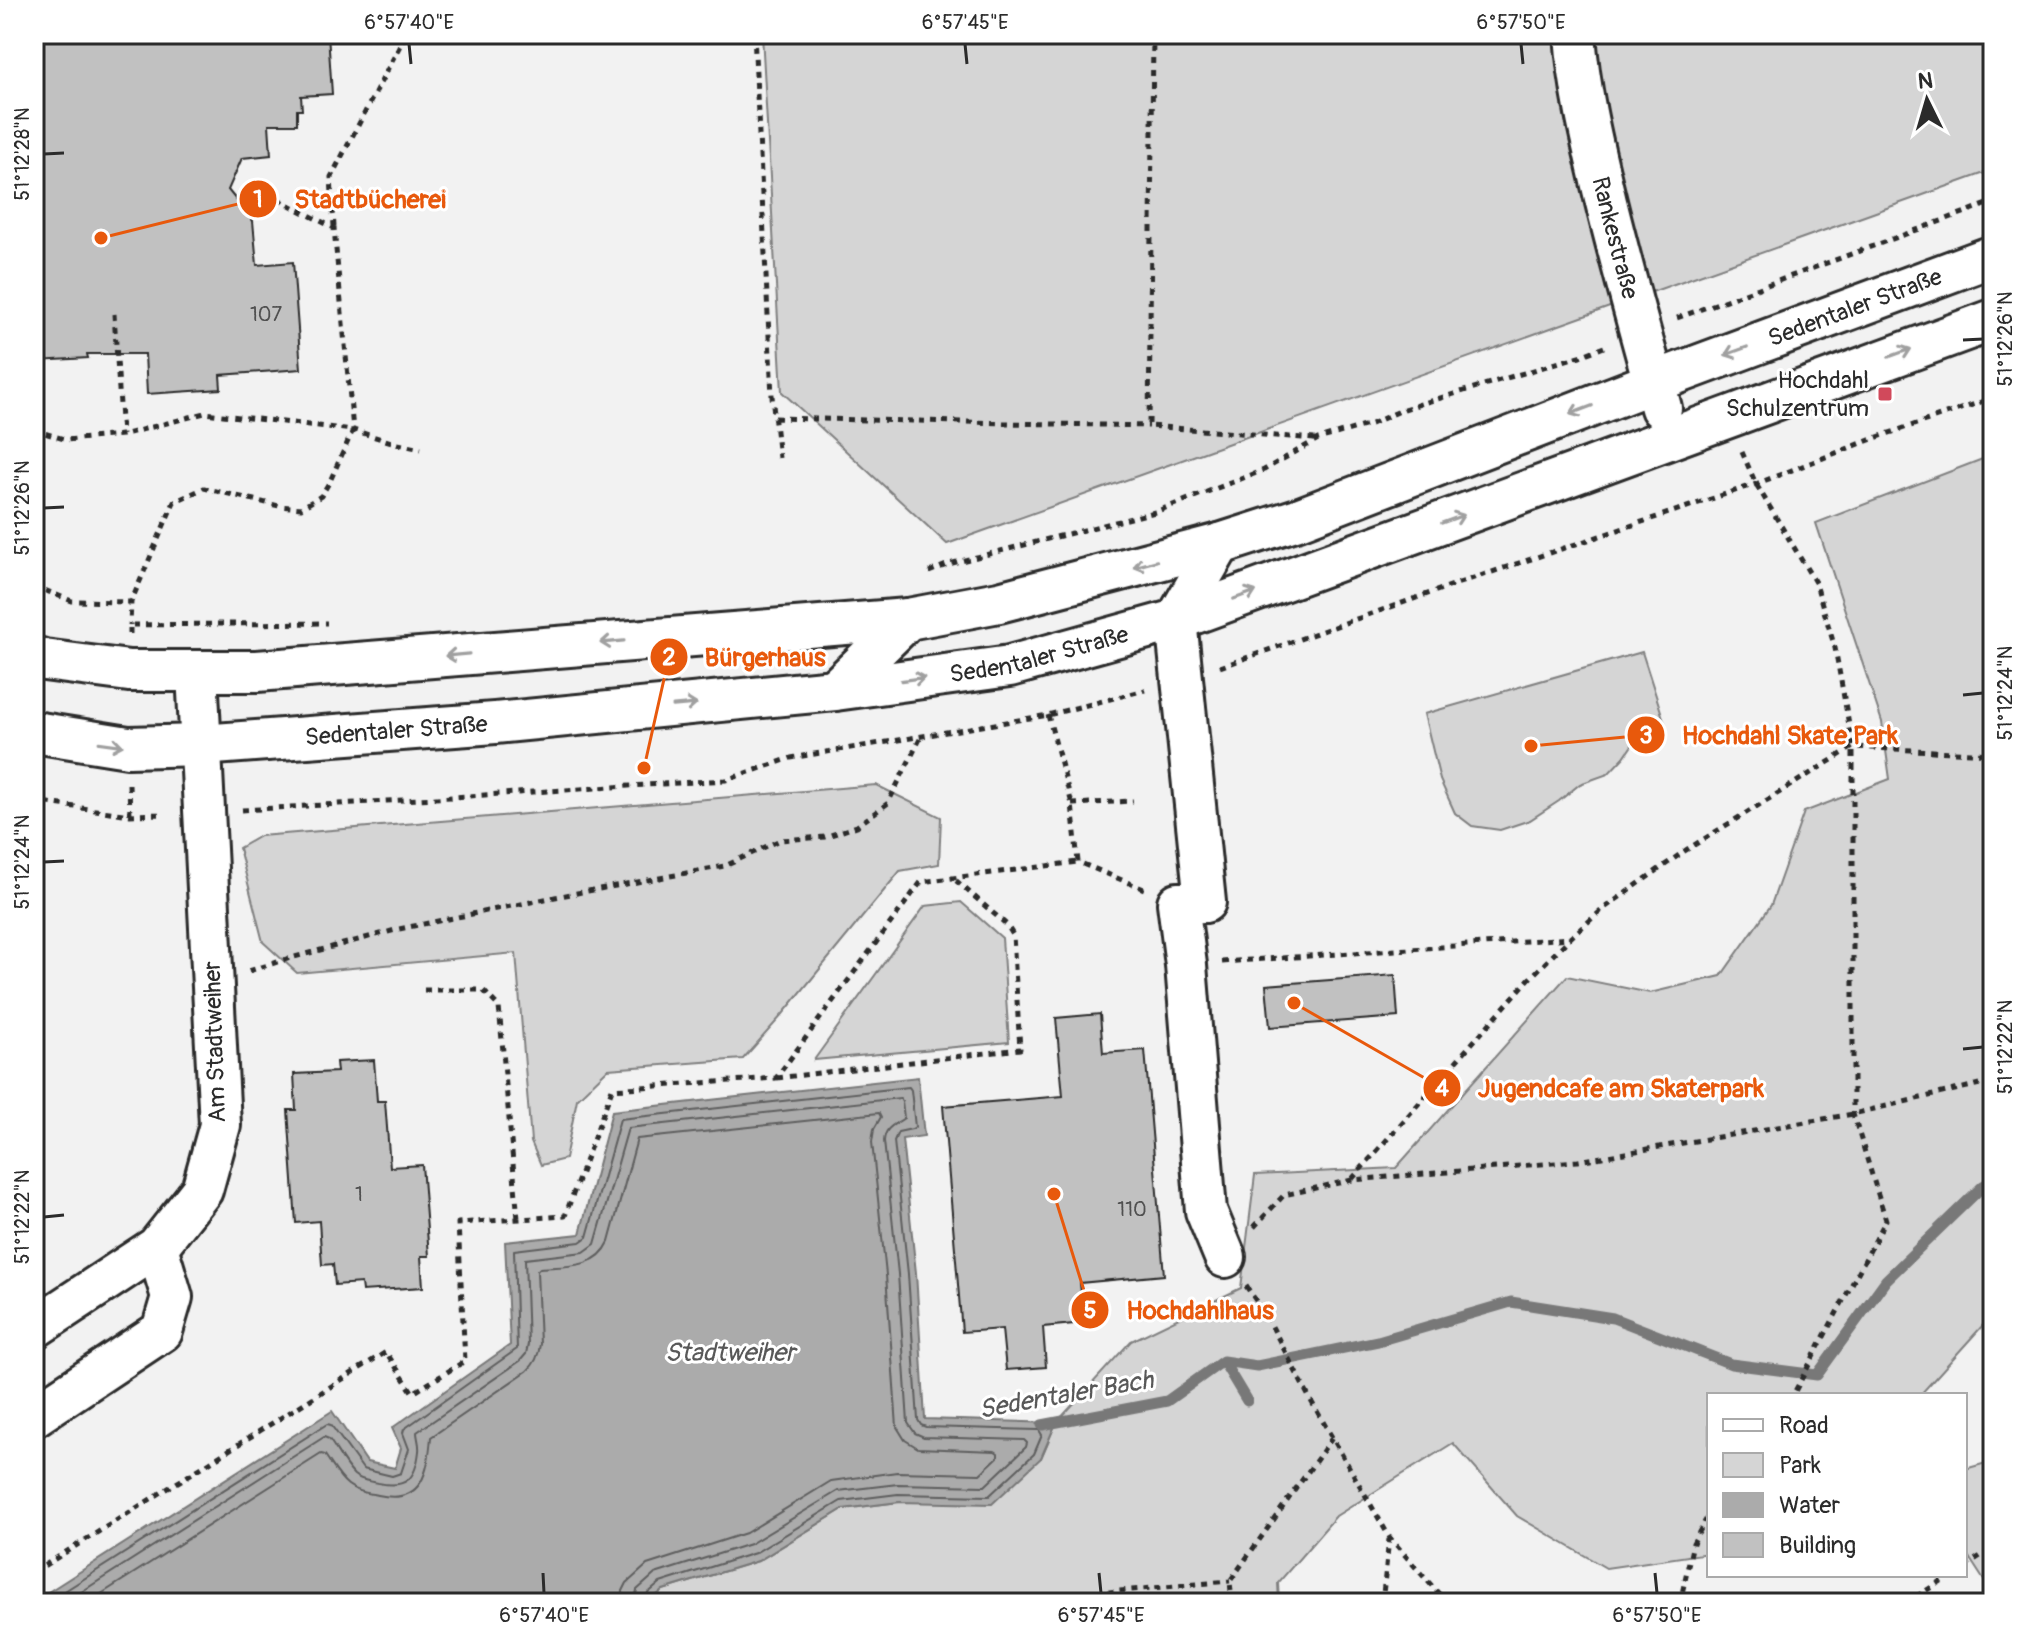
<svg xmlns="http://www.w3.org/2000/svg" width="2027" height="1637" font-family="Pangolin,sans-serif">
  <rect width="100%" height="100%" fill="#f2f2f2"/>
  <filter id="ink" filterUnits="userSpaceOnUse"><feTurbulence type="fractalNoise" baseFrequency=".0125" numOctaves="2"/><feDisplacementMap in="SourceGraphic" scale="16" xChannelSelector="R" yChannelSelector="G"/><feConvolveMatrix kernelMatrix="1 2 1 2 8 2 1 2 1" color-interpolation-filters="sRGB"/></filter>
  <g filter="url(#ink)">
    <!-- green -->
    <path fill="#d5d5d5" stroke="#808080" stroke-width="2" d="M762,34H1993V170L947,544L782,392Z
      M1993,455V1314L1920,1395H1709V1553L1606,1568L1517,1516L1453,1443L1336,1516L1278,1583L1279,1603H648L663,1590L758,1561L843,1509L899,1502L1041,1458L1056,1423L1131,1341L1241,1288L1255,1175L1396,1168L1567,976L1650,993L1721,976L1771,905L1804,812L1890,779L1882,722L1816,523Z
      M1642,652L1665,724L1639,735L1624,757L1608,774L1580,784L1559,801L1530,820L1500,830L1472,826L1455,813L1440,780L1424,714Z
      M876,785L941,817L939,864L900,871L783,1014L743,1059L608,1069L577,1099L565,1159L541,1165L531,1142L516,953L297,973L263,942L239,848L260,836Z
      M961,902L1002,938L1009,1042L814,1060L925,906Z
      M1993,1461V1582L1987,1585L1965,1551V1469Z"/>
    <!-- water -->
    <path fill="#ababab" stroke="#787878" stroke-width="2" d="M918,1077L924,1136L902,1139L916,1273L925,1419L1056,1423L1041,1458L992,1504L899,1502L843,1509L758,1561L663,1590L648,1603H34V1601L332,1411L367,1462L395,1468L401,1448L392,1428L510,1345L505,1242L580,1234L612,1111Z"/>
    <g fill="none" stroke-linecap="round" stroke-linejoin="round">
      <!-- shore -->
      <path stroke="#5e5e5e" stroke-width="2" d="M46,1603L327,1424L331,1425L363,1469L392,1476L401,1473L409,1449L403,1433L404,1429L517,1349L514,1250L580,1242L587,1237L620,1119L909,1087L911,1090L915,1127L912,1129L898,1132L894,1141L908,1274L918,1420L921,1425L926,1427L1039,1430L1042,1435L1034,1454L989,1496L898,1494L841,1501L755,1553L660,1583L646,1595L644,1603
        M64,1603L324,1437L329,1439C337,1450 344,1465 354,1475C361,1481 370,1481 378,1483C406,1489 416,1479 419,1451C420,1444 417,1438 417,1432L520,1361L526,1354L528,1344L525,1259L584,1252L595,1244L628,1128L900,1098L902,1101L904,1118C894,1125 885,1127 884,1141L898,1274L908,1423L915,1433L924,1437L1024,1440L1027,1443L1026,1447L985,1486L898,1484L838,1491L750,1544L655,1574L637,1590L634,1603
        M87,1603L321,1454L325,1455C332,1465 339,1478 348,1485C357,1492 368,1493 378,1495C423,1505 428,1472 431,1437L527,1371C535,1364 539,1355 540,1344L537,1271L540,1268C566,1266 597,1269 609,1242L637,1139L879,1113L881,1117L874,1129L872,1142L886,1275L897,1427L905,1440L918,1448L995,1451L998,1453V1457L980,1474L897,1472L831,1481L746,1533L647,1565L627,1583L623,1591L622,1603"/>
      <!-- stream -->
      <path stroke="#787878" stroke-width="11" d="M1223,1361L1247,1401
        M1042,1425L1167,1401L1223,1361L1257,1366L1378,1341L1511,1302L1613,1318L1731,1364L1817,1375L1886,1280L1983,1186L1993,1181"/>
    </g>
    <!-- building -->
    <path fill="#c1c1c1" stroke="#2b2b2b" stroke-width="2" d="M34,34H328L332,94L301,96L302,110H297V124H269L271,155L242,158L228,190L253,221L257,265L293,262L301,369L220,375L221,389L147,394L145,354H87L88,358L37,361L36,343H34Z
      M1395,975L1398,1017L1270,1027L1266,985Z
      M1100,1014L1103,1053L1145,1050L1164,1275L1080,1283L1084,1323L1043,1327L1046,1367L1006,1370L1002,1329L962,1332L943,1106L1063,1096L1056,1018Z
      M374,1060L377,1101H385L390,1167L422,1165L429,1256H421L423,1287L362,1291L361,1283L335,1285L333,1264L322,1265L319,1221L296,1223L288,1110H296L294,1074L337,1072L336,1062Z"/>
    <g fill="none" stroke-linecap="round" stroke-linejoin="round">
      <defs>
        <g id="minor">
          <path id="s1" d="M1575,34C1579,91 1593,147 1606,202C1623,271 1642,339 1661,408"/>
          <path d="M1220,544L1176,620L1205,902L1178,903L1186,965L1206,1211L1225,1257"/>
          <path id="s2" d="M34,657L44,660L129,671H257L908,619L999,602L1220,544L1298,519L1654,382L1993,256"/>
          <path d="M835,690L908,619"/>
          <path id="s3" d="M34,732L128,747L201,745L495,723L835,690L1010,666L1176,620L1993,320"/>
          <path d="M34,1328L157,1247L202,1190L220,1125L197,672"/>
          <path d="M34,1416L162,1331L172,1297L157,1247"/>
        </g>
      </defs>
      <!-- minor casing -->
      <use href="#minor" stroke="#2b2b2b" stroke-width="46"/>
      <!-- path -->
      <path stroke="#2b2b2b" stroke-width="5" stroke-dasharray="6 6" stroke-linecap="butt" d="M754,34L772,396L779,458
        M1153,34L1149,426L1315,439
        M278,199L334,228L353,430L398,444L421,449
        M334,227L331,177L406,34
        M114,314L122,435
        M1677,318L1993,202
        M775,418L1149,426
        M34,430L67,440L122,435L205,413L353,430L330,481L321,496L301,508L279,506L204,488L174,502L131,602L130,625
        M1742,452L1756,484L1816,584L1835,648L1853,747V1114L1886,1220L1793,1395
        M929,572L949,564L1155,512L1264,470L1318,439L1371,424L1404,409L1580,356L1604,347
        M34,586L72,601L131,602
        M130,634V625L327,623
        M1220,667L1456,584L1756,484L1872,439L1993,398
        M1048,715L1072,804L1078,862L1144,889
        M129,784L130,815
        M34,801L130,815L165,814
        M1072,804L1133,801
        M242,810L726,780L791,758L1048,715L1145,690
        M1222,962L1570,938L1603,909L1686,850L1853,747L1993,754
        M249,971L287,959L399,929L555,897L725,866L780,840L825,837L857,826L888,803L920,739
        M424,990H483L499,1007L518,1219
        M777,1078L1020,1049L1013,935L1007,925L953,878
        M1352,1179L1529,979L1570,938
        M1254,1227L1284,1195L1352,1180L1578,1161L1853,1114L1993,1081
        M1246,1286L1267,1317L1310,1399L1390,1538L1447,1603
        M1965,1566L1993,1548
        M34,1572L386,1352L413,1393L465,1361L458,1223L565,1216L612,1089L776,1078L921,882L1078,862
        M988,1603L1230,1581
        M1232,1603L1230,1581L1332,1438
        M1382,1603L1389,1539
        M1680,1603L1693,1543L1709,1514
        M1906,1603L1951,1575"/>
      <!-- minor -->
      <use href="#minor" stroke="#fff" stroke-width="40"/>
    </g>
    <!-- one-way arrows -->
    <defs><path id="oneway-shaft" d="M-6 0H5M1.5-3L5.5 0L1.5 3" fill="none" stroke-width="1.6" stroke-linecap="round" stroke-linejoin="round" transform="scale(2)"/></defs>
    <g stroke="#a0a0a0">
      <use href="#oneway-shaft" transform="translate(1736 351) rotate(160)"/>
      <use href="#oneway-shaft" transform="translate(1900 353) rotate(-20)"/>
      <use href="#oneway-shaft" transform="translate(1581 410) rotate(159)"/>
      <use href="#oneway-shaft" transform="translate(1453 519) rotate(-20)"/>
      <use href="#oneway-shaft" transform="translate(1145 564) rotate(165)"/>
      <use href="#oneway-shaft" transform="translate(1245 595) rotate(-20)"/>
      <use href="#oneway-shaft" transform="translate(612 642) rotate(175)"/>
      <use href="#oneway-shaft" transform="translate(457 655) rotate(175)"/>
      <use href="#oneway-shaft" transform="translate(913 679) rotate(-8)"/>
      <use href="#oneway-shaft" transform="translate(685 705) rotate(-5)"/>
      <use href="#oneway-shaft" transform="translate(111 744) rotate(8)"/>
    </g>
  </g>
  <!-- ticks -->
  <path fill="none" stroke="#2b2b2b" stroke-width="3" d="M409,44L411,64M965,44L967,64M1521,44L1523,64M44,154L64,153M1963,340L1983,339M44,508L64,507M1963,695L1983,693M44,862L64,861M1963,1049L1983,1047M44,1217L64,1215M543,1573L544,1593M1099,1573L1101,1593M1655,1573L1657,1593"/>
  <!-- markers -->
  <rect fill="#d1495b" stroke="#fff" stroke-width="3" x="1877" y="386" width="16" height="16" rx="4"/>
  <g text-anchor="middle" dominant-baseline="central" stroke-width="6" stroke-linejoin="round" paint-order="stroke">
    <!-- number labels -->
    <g font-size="20" fill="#505050">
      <text x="266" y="314">107</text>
      <text x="359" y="1194">1</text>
      <text x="1132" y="1209">110</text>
    </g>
    <!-- street labels -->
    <g font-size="24" fill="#2b2b2b" stroke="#fff">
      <text stroke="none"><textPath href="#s1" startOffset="208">Rankestraße</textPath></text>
      <text stroke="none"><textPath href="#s2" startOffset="1876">Sedentaler Straße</textPath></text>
      <text stroke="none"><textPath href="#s3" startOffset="1012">Sedentaler Straße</textPath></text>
      <text stroke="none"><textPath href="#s3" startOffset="364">Sedentaler Straße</textPath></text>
      <text transform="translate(215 1042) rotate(-92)">Am Stadtweiher</text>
    </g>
    <!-- poi labels -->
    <g font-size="24" fill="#2b2b2b" stroke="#fff" text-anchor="end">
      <text x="1869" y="380">Hochdahl<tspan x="1869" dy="28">Schulzentrum</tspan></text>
    </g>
    <!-- water labels -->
    <g font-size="26" font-style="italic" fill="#585858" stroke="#fff">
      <text x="730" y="1353">Stadtweiher</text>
      <text transform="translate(1066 1395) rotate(-10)">Sedentaler Bach</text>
    </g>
  </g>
  <!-- callouts -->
  <path fill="none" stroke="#e8590c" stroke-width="3" d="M101 238L258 199M644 768L669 657M1531 746L1646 735M1294 1003L1442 1088M1054 1194L1090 1310"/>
  <g fill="#e8590c" stroke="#fff" stroke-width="3">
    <circle cx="101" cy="238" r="8"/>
    <circle cx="644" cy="768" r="8"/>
    <circle cx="1531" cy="746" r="8"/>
    <circle cx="1294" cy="1003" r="8"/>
    <circle cx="1054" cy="1194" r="8"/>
    <circle cx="258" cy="199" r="20"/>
    <circle cx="669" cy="657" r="20"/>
    <circle cx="1646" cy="735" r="20"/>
    <circle cx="1442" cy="1088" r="20"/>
    <circle cx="1090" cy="1310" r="20"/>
  </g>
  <g font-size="24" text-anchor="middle" font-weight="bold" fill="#fff">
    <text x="258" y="207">1</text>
    <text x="669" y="665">2</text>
    <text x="1646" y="743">3</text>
    <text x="1442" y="1096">4</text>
    <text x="1090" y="1318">5</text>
  </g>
  <g font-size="26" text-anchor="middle" font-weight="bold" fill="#e8590c" stroke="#fff" stroke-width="6" stroke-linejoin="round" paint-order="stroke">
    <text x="370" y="208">Stadtbücherei</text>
    <text x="765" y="666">Bürgerhaus</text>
    <text x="1790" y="744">Hochdahl Skate Park</text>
    <text x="1621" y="1097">Jugendcafe am Skaterpark</text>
    <text x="1200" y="1319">Hochdahlhaus</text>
  </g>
  <!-- margin -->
  <rect width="2027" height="1637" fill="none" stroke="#fff" stroke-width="88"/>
  <!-- legend -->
  <rect x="1707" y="1393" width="260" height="184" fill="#ffffff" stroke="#aaaaaa" stroke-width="2"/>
  <rect x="1723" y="1419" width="40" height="12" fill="#ffffff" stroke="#aaaaaa" stroke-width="2"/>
  <text x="1779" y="1433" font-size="24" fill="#2b2b2b">Road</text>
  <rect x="1723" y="1453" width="40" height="24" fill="#d5d5d5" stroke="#aaaaaa" stroke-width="2"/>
  <text x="1779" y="1473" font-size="24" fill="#2b2b2b">Park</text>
  <rect x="1723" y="1493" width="40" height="24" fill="#ababab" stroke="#aaaaaa" stroke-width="2"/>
  <text x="1779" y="1513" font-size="24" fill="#2b2b2b">Water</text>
  <rect x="1723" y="1533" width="40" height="24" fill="#c1c1c1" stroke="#aaaaaa" stroke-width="2"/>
  <text x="1779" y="1553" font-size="24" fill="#2b2b2b">Building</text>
  <!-- north arrow -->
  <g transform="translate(1927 100) rotate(355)" stroke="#ffffff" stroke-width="6" paint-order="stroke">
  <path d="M0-6L14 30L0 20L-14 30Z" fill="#2b2b2b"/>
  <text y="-12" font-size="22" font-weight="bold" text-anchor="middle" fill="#2b2b2b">N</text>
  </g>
  <rect x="44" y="44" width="1939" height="1549" fill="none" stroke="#2b2b2b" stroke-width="3"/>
  <g font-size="20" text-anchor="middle" fill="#2b2b2b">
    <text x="409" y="29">6°57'40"E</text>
    <text x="965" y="29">6°57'45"E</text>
    <text x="1521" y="29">6°57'50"E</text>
    <text transform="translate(22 154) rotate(-90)" y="7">51°12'28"N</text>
    <text transform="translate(2005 339) rotate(-90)" y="7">51°12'26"N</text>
    <text transform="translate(22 508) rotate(-90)" y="7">51°12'26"N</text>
    <text transform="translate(2005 693) rotate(-90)" y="7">51°12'24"N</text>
    <text transform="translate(22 862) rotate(-90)" y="7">51°12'24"N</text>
    <text transform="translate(2005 1047) rotate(-90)" y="7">51°12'22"N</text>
    <text transform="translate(22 1217) rotate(-90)" y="7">51°12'22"N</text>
    <text x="544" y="1622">6°57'40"E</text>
    <text x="1101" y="1622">6°57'45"E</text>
    <text x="1657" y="1622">6°57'50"E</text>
  </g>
</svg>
